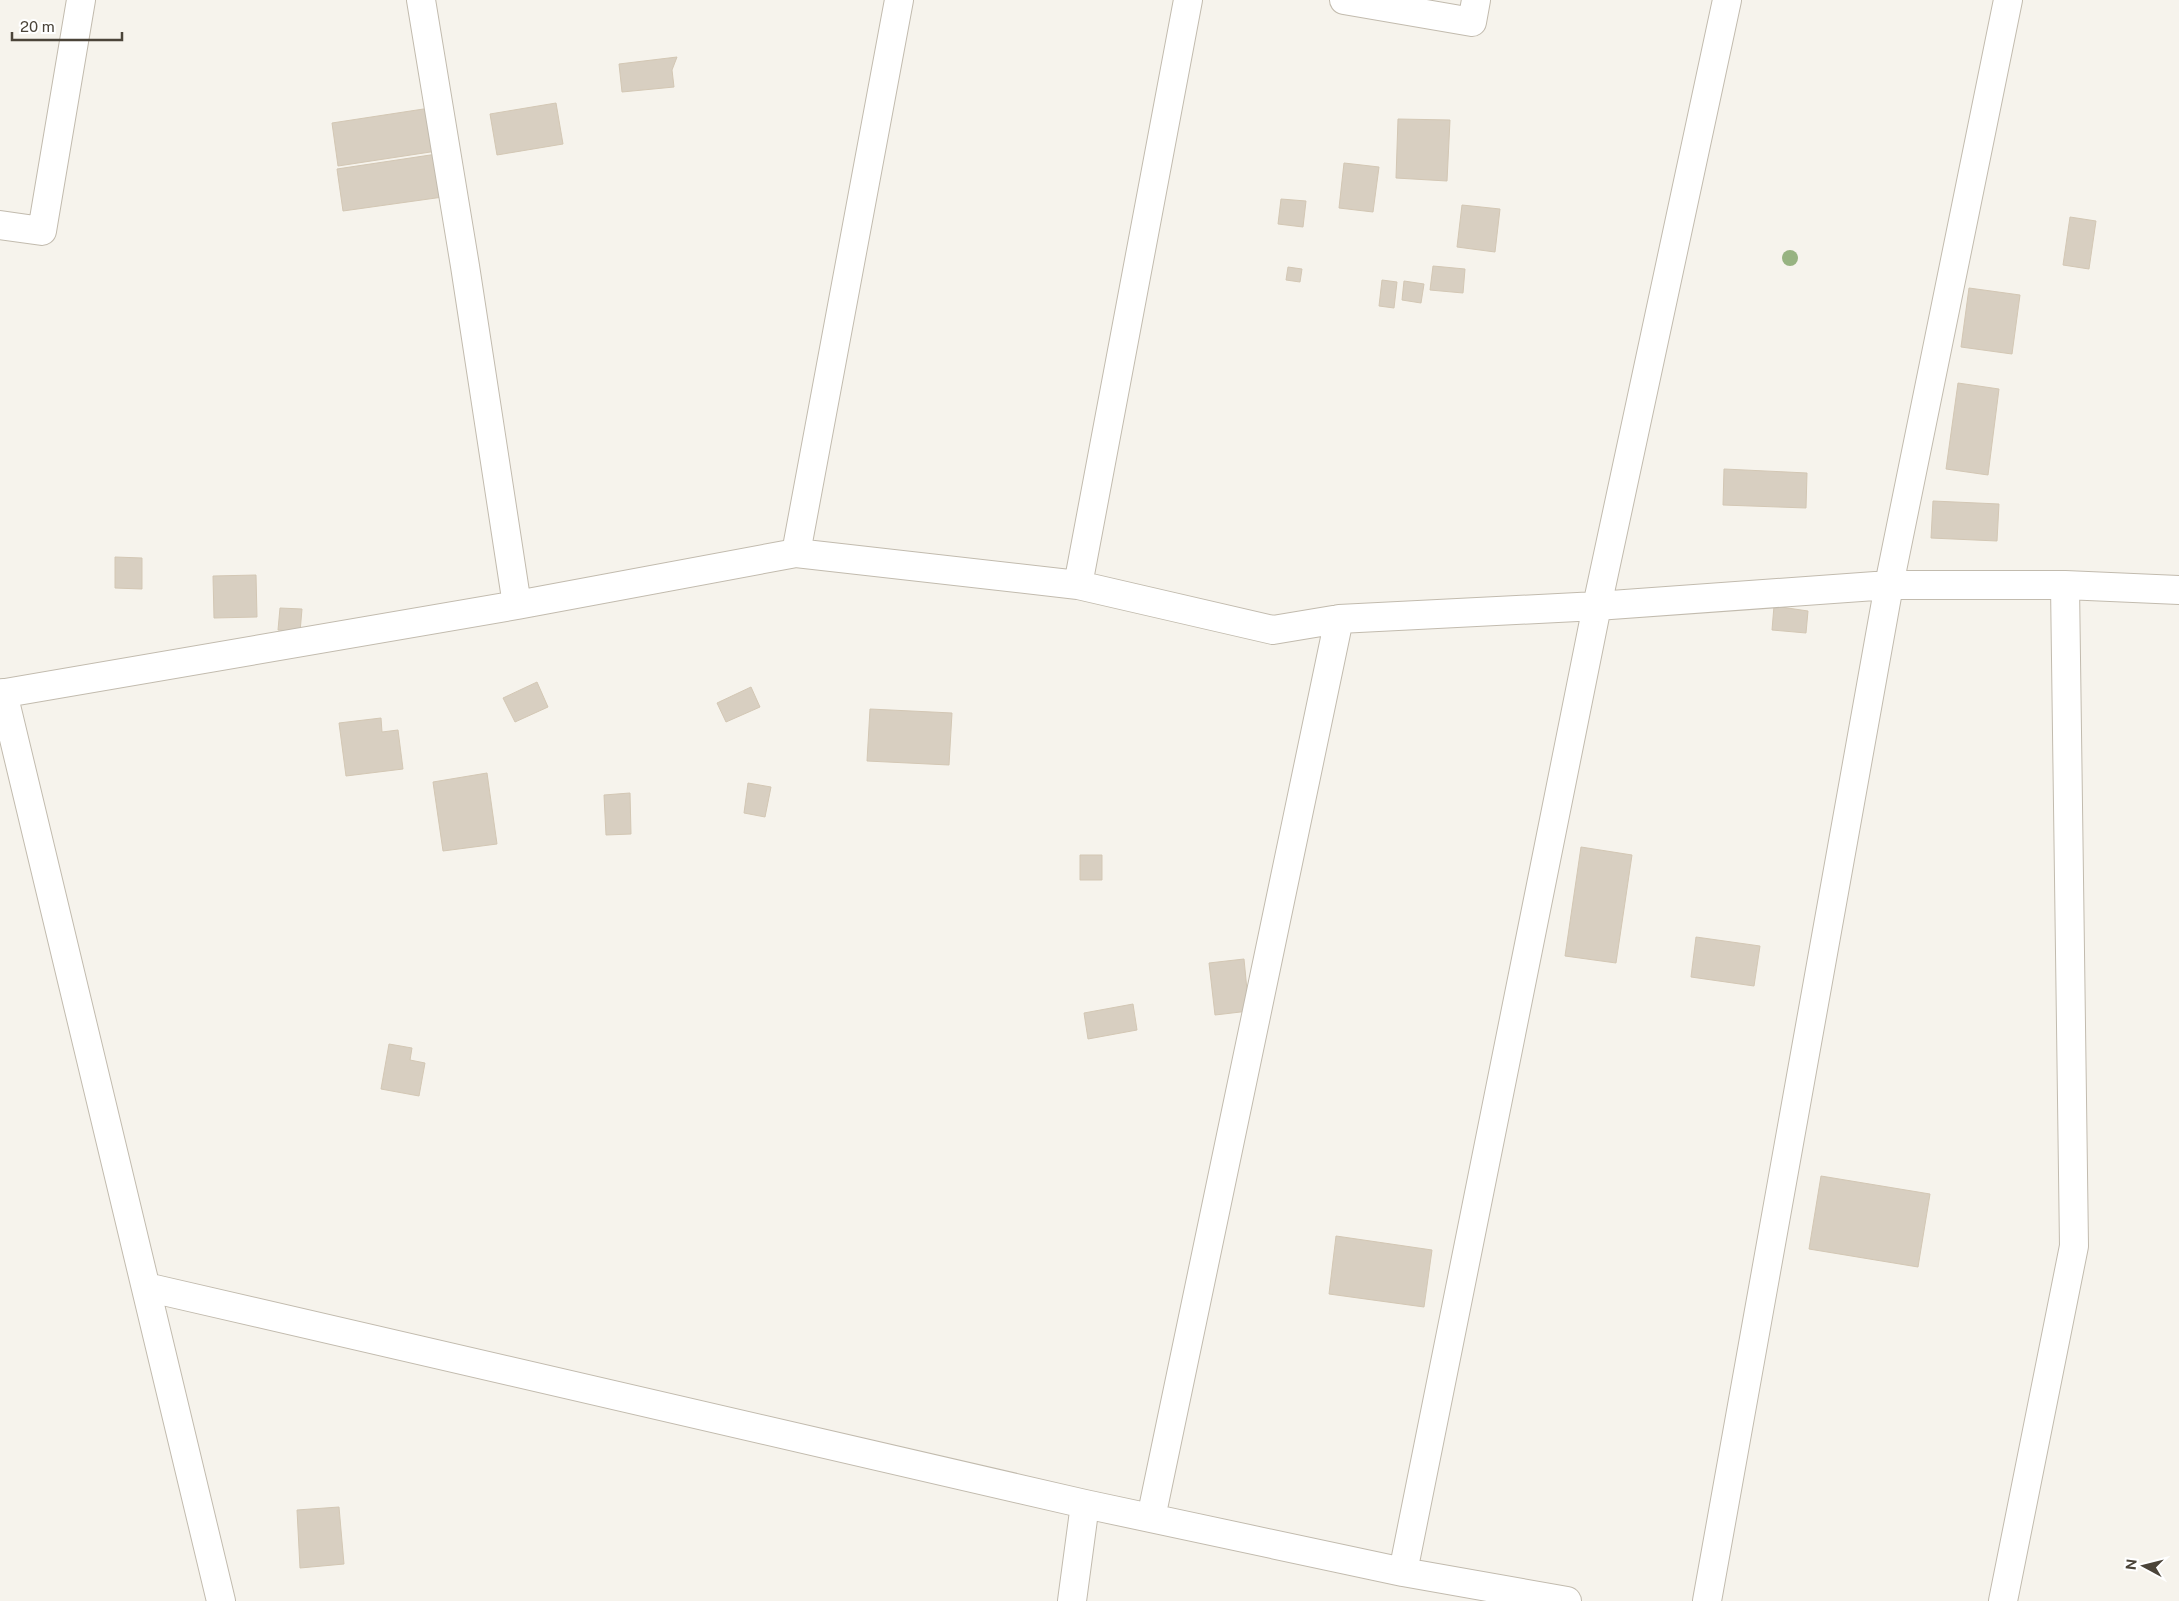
<svg xmlns="http://www.w3.org/2000/svg" width="2179" height="1601" font-family="'Public Sans',sans-serif">
  <rect width="100%" height="100%" fill="#f6f3ec"/>
  <!-- building -->
  <path fill="#d8cfc1" stroke="#d3c7b4" d="M677,57L672,70L674,87L622,92L619,64Z
    M556,103L563,144L497,155L490,114Z
    M430,108L437,151L338,166L332,123Z
    M1398,119L1450,120L1447,181L1396,178Z
    M437,154L443,197L343,211L337,169Z
    M1344,163L1379,167L1373,212L1339,208Z
    M1281,199L1306,201L1303,227L1278,224Z
    M1462,205L1500,209L1495,252L1457,247Z
    M2070,217L2096,221L2089,269L2063,265Z
    M1433,266L1465,269L1463,293L1430,290Z
    M1288,267L1302,269L1300,282L1286,280Z
    M1382,280L1397,282L1394,308L1379,306Z
    M1404,281L1424,284L1421,303L1402,300Z
    M1969,288L2020,295L2012,354L1961,347Z
    M1958,383L1999,389L1988,475L1946,469Z
    M1724,469L1807,473L1806,508L1723,505Z
    M1933,501L1999,504L1997,541L1931,538Z
    M115,557L142,558V589L115,588Z
    M256,575L257,617L214,618L213,576Z
    M1774,606L1808,611L1806,633L1772,630Z
    M280,608L302,609L300,632L278,630Z
    M537,682L548,707L515,722L503,698Z
    M751,687L760,707L726,722L717,703Z
    M870,709L952,713L949,765L867,761Z
    M381,718L382,732L398,730L403,769L346,776L339,723Z
    M487,773L497,844L443,851L433,782Z
    M748,783L771,787L765,817L744,813Z
    M630,793L631,834L606,835L604,795Z
    M1581,847L1632,855L1616,963L1565,956Z
    M1080,855H1102V880H1080Z
    M1696,937L1760,946L1754,986L1691,977Z
    M1244,959L1249,1011L1215,1015L1209,963Z
    M1133,1004L1137,1030L1088,1039L1084,1013Z
    M389,1044L412,1048L410,1060L425,1063L419,1096L381,1089Z
    M1821,1176L1930,1194L1918,1267L1809,1249Z
    M1336,1236L1432,1250L1424,1307L1329,1294Z
    M339,1507L344,1564L300,1568L297,1510Z"/>
  <g fill="none" stroke-linecap="round" stroke-linejoin="round">
    <defs>
      <path id="minor" d="M421,0L465,266L517,605L796,553L1078,585L1273,630L1339,619L1597,606L1889,585H2065L2179,590
        M1344,0L1472,22L1476,0
        M0,225L42,231L81,0
        M796,553L899,0
        M1078,585L1188,0
        M3,693L221,1601
        M0,694L517,605
        M146,1287L1085,1504L1403,1572L1567,1601
        M1151,1518L1339,619
        M1403,1572L1597,606L1727,0
        M1072,1601L1085,1504
        M1707,1601L1889,585L2008,0
        M2003,1601L2074,1246L2065,585"/>
    </defs>
    <!-- minor casing -->
    <use href="#minor" stroke="#c2bbae" stroke-width="30"/>
    <!-- minor -->
    <use href="#minor" stroke="#fff" stroke-width="28"/>
  </g>
  <!-- trees -->
  <circle fill="#97b381" cx="1790" cy="258" r="8"/>
  <!-- north arrow -->
  <g transform="translate(2144 1566) rotate(277)" stroke="#ffffff" stroke-width="4" paint-order="stroke">
  <path d="M0-4L9 19L0 12L-9 19Z" fill="#4b4439"/>
  <text y="-8" font-size="14" font-weight="bold" text-anchor="middle" fill="#4b4439">N</text>
  </g>
  <!-- scale -->
  <path d="M12 32v8h110v-8" fill="none" stroke="#4b4439" stroke-width="2.5"/>
  <text x="20" y="32" font-size="15" fill="#4b4439" stroke="#ffffff" stroke-width="4" paint-order="stroke">20 m</text>
</svg>
